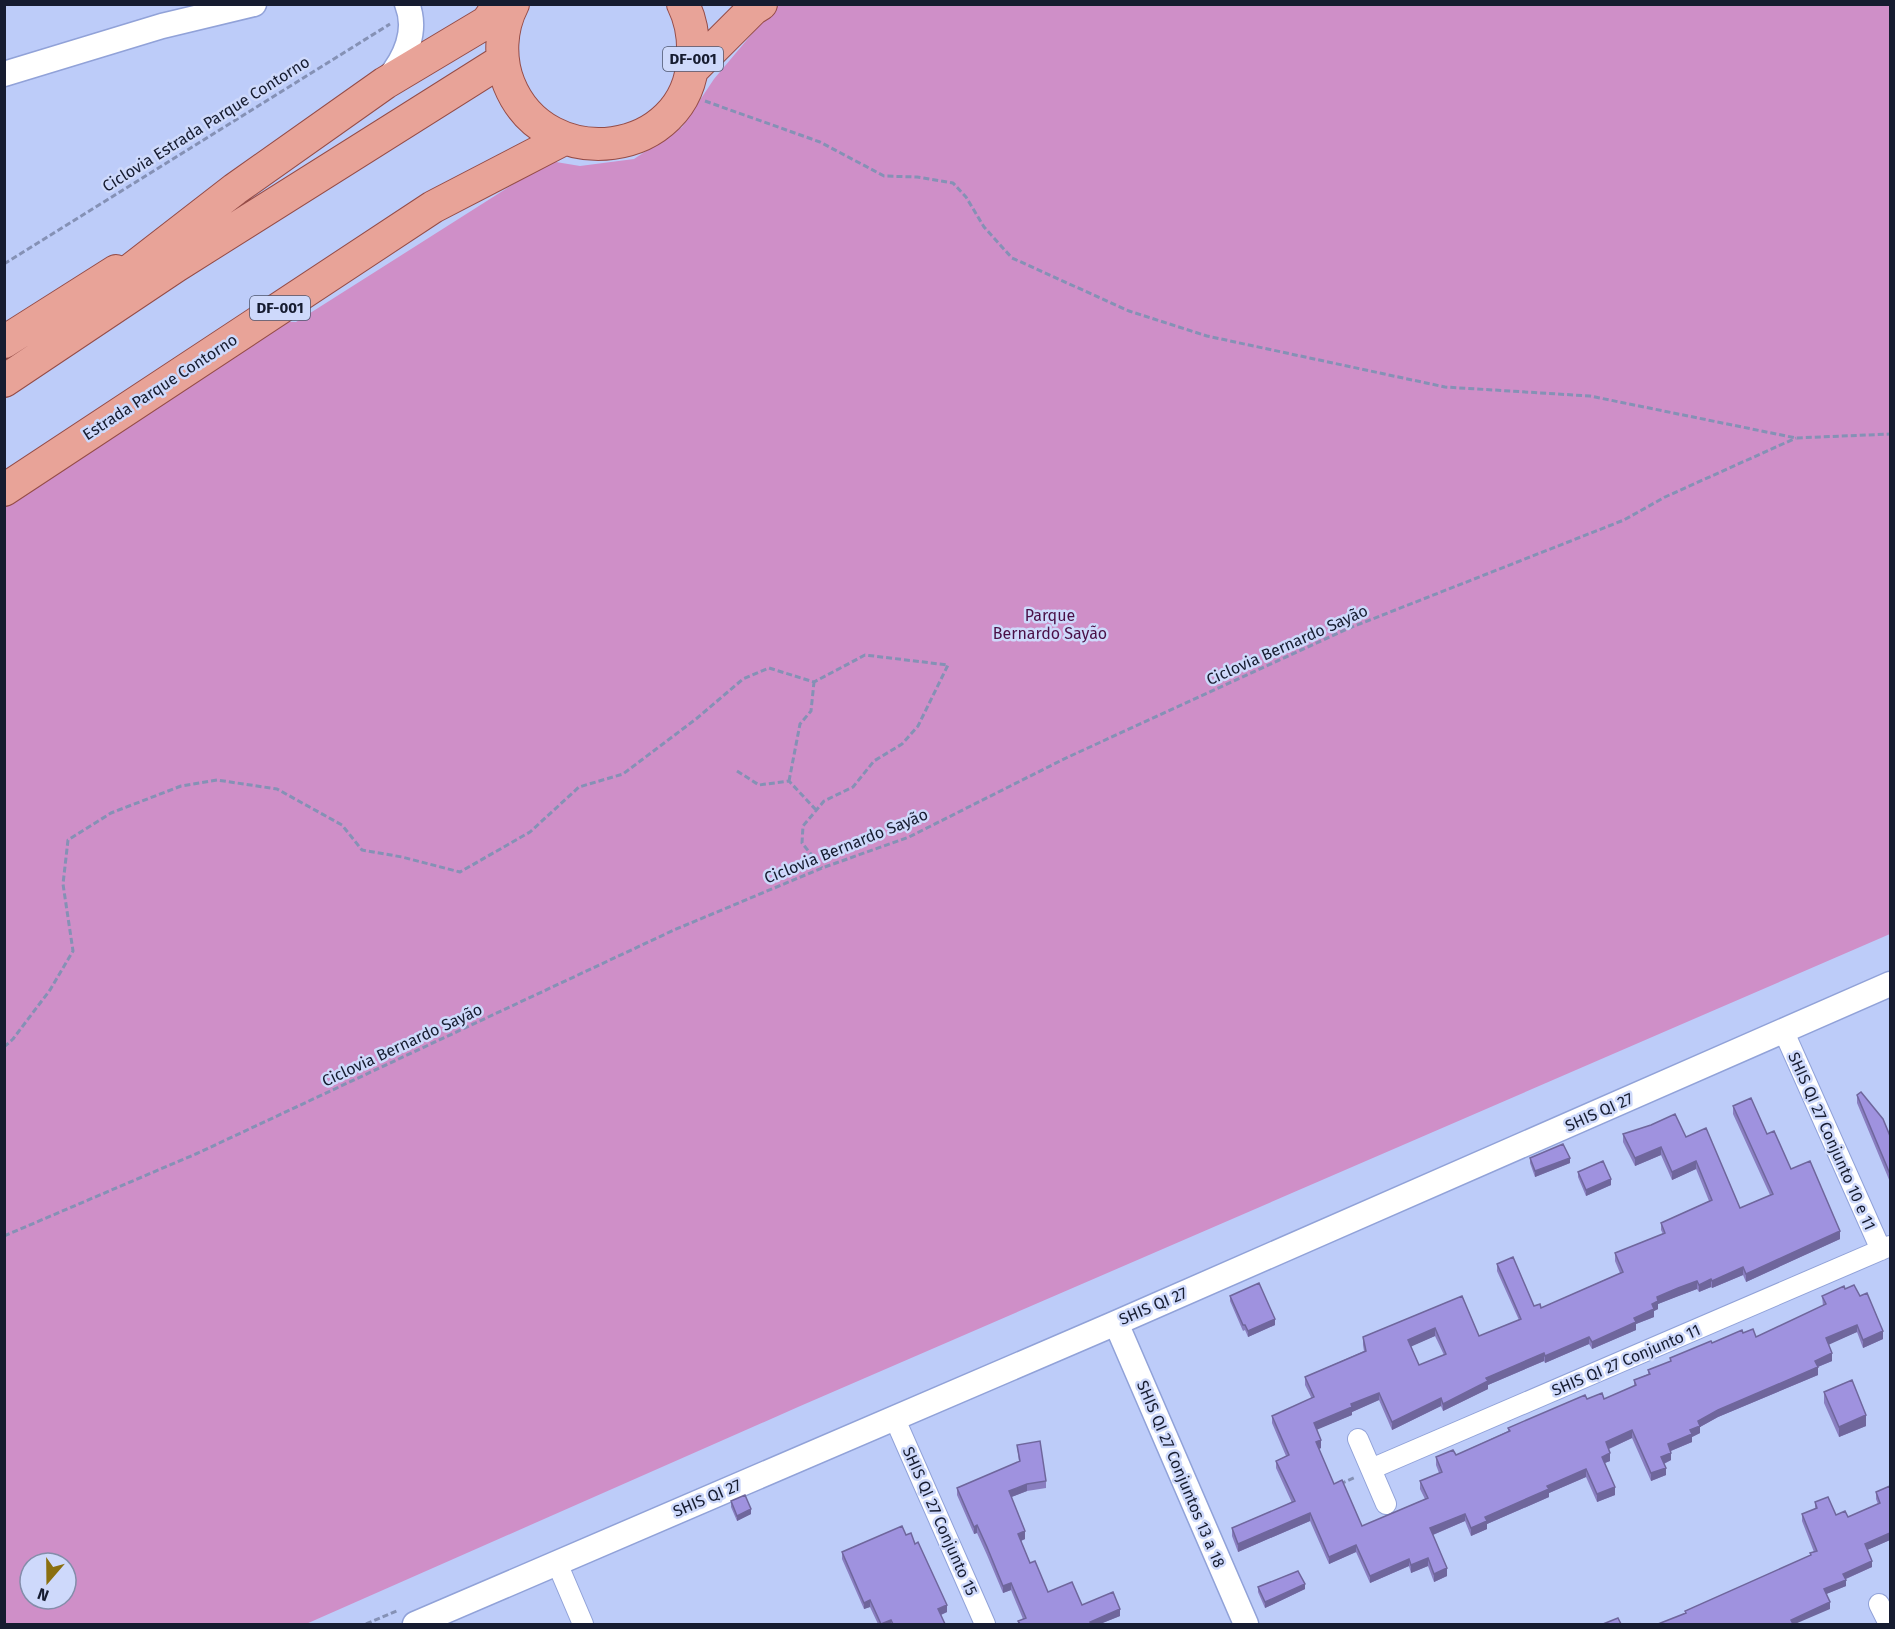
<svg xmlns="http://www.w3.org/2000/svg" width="1895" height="1629" font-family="'Fira Sans',sans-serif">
  <rect width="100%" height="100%" fill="#bdccf9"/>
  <!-- green -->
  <path fill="#cf8fc8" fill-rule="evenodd" d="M780,5H1890V934L798,1407L306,1624H5V490L259,321L296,322L550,161L580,166L634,159L682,127L714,79L772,10ZM30,1563H66V1599H30Z"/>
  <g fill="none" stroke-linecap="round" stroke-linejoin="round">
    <defs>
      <path id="minor" d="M1784,1032L1881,1250
        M894,1417L985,1624
        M1358,1439L1386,1504
        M1371,1469L1890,1246
        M557,1563L583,1624
        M1879,1604L1889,1624"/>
      <path id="tertiary" d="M4,74L162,26L254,4
        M388,79C405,59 418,31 407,4
        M1116,1323L1246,1624
        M415,1624L1116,1323L1890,984"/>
      <path id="primary" d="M513,4C500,29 499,59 509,84C546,176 688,158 693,58C694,39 692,22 683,4
        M693,69L753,9L761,4
        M101,300L124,275L235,189L385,83L487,22L494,12L496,4
        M4,342L116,271
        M4,381L176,266L503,60
        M4,490L433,207L564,139"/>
    </defs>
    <!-- minor casing -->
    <use href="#minor" stroke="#91a2d8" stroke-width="22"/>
    <!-- tertiary casing -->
    <use href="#tertiary" stroke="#91a2d8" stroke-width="27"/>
    <!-- primary casing -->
    <use href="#primary" stroke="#954c47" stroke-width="34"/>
    <!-- path -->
    <path stroke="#8591b5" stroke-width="3" stroke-dasharray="6 3" stroke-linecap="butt" d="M705,101L820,142L884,176L917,177L953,183L966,197L984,227L1012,258L1129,311L1207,336L1445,387L1590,396L1796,438L1890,434
      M4,264L390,24
      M737,771L759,785L789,781L817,811
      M789,781L800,724L811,711L814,682
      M4,1047L13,1039L50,990L73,951L63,884L68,840L111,813L181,786L217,780L277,789L342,825L362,850L402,857L460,872L530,832L579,787L623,774L696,719L743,679L769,668L814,682L865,655L948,665L918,726L902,744L874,761L853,787L824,801L803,826L802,843L822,868
      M4,1236L198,1153L674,930L822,868L909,837L1066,758L1347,629L1624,520L1665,497L1796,438
      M1340,1484L1356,1477
      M366,1624L399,1610"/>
    <!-- minor -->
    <use href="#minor" stroke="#fff" stroke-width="20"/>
    <!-- tertiary -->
    <use href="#tertiary" stroke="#fff" stroke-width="24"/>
    <!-- primary -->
    <use href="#primary" stroke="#e8a398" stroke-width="32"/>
  </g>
  <!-- wall -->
  <path fill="#897ec0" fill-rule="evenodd" d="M1857,1095L1890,1136V1182L1857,1103Z
    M1733,1106L1767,1134L1840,1239L1746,1282L1743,1275L1712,1288L1711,1287L1699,1292L1697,1289L1678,1296L1658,1304V1309L1654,1311V1317L1636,1324V1330L1592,1349L1589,1344L1545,1363L1544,1361L1488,1385V1389L1443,1411L1441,1406L1392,1430L1379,1400L1352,1412V1415L1317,1429L1321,1448L1319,1449L1334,1484L1362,1526L1425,1499L1420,1489V1481L1439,1473L1436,1465V1457L1456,1455L1508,1431V1428L1587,1399H1604L1634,1386V1380L1648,1374V1370L1670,1362V1358L1743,1333L1756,1337L1823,1306L1822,1296L1845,1289L1860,1296L1883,1339L1863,1348L1857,1332L1828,1344L1832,1361L1818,1367V1375L1718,1417L1700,1427V1433L1692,1437V1442L1671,1451V1460L1664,1464L1666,1475L1651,1481L1632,1438L1609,1449L1610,1461L1605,1463L1615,1495L1597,1502L1586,1477L1549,1493V1497L1487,1524V1529L1471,1536L1465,1521L1433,1535L1447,1576L1434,1582L1428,1566L1411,1573L1409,1566L1370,1583L1356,1552L1329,1564L1310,1521L1238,1552L1232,1536V1528L1292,1503L1276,1468V1461L1286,1456L1272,1423V1416L1312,1399L1305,1385V1377L1364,1351L1363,1345V1337L1462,1296L1479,1336L1519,1320L1497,1271V1264L1534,1306L1541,1308L1620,1273L1615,1261V1253L1663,1234L1661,1230V1223L1709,1201L1696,1169L1672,1180L1661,1155L1635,1166L1623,1142V1134L1686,1137L1740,1208L1770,1195L1733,1114ZM1435,1336L1444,1355L1419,1365L1411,1346Z
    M1530,1158L1570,1163L1535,1177L1530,1163Z
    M1578,1172L1611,1185L1586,1196L1578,1177Z
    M1230,1296L1275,1325L1248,1337L1245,1330L1243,1331L1230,1301Z
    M1824,1392L1866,1426L1839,1437L1824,1403Z
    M1017,1445L1046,1481V1488L1027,1491L1011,1497L1025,1539L1021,1541L1030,1563L1048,1592L1082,1605L1120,1616L1100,1624H1018V1621L1023,1619L1011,1590L1003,1593L987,1555L977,1533L974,1534L957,1495V1488L1019,1462Z
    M1890,1486V1540L1867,1550L1872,1567L1846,1579V1586L1826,1594L1830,1609L1685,1613V1611L1810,1556V1553L1814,1552L1802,1521V1514L1815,1509V1502L1836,1515L1848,1517L1878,1504L1876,1499V1492Z
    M731,1501L751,1514L737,1521L731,1507Z
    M906,1535L947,1612L941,1615L945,1624H878L870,1607L864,1609L842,1559V1552Z
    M1258,1587L1305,1589L1265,1608L1258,1592Z"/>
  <!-- shaded-wall -->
  <path fill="#6f669c" d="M1661,1147V1155L1635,1166V1158Z
    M1570,1158V1163L1535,1177V1171Z
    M1696,1161V1169L1672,1180V1172Z
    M1611,1179V1185L1586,1196V1190Z
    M1840,1231V1239L1746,1282V1274Z
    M1743,1267V1275L1712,1288V1281Z
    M1711,1279V1287L1699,1292V1285Z
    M1697,1281V1289L1658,1304V1309L1654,1311V1317L1636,1324V1330L1592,1349V1342L1634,1318L1652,1304L1657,1297L1678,1288Z
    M1275,1319V1325L1248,1337V1331Z
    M1857,1325V1332L1826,1346V1338Z
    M1435,1328V1336L1408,1348V1340Z
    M1883,1331V1339L1863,1348V1340Z
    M1589,1337V1344L1545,1363V1356Z
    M1544,1353V1361L1488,1385V1389L1443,1411V1404L1486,1378Z
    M1832,1353V1361L1815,1368V1361Z
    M1818,1367V1375L1718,1417L1700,1427V1433L1692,1437V1442L1668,1452V1444L1698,1421L1718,1410Z
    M1379,1393V1400L1352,1412V1415L1314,1431V1423L1351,1404Z
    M1441,1398V1406L1392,1430V1422Z
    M1866,1415V1426L1839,1437V1427Z
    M1632,1430V1438L1606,1450V1442Z
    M1321,1440V1448L1316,1450V1442Z
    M1610,1453V1461L1602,1464V1457Z
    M1671,1453V1460L1661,1465V1457Z
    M1666,1468V1475L1651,1481V1473Z
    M1586,1469V1477L1549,1493V1497L1487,1524V1529L1471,1536V1528L1485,1517L1547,1486Z
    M1027,1484V1491L1009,1498V1491Z
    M1615,1487V1495L1597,1502V1494Z
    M751,1509V1514L737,1521V1516Z
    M1310,1513V1521L1238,1552V1544Z
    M1465,1514V1521L1430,1536V1528Z
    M977,1525V1533L974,1534V1527Z
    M1025,1531V1539L1018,1542V1534Z
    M1890,1533V1540L1865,1551V1544Z
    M1356,1545V1552L1329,1564V1557Z
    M1428,1558V1566L1411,1573V1565Z
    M1409,1559V1566L1370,1583V1576Z
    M1872,1561V1567L1843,1580V1574Z
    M1447,1568V1576L1434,1582V1574Z
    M1846,1580V1586L1824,1595V1589Z
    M1011,1583V1590L1003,1593V1586Z
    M1305,1584V1589L1265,1608V1602Z
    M870,1600V1607L864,1609V1603Z
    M1830,1602V1609L1795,1624H1791V1620Z
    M947,1605V1612L938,1616V1609Z
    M1120,1609V1616L1100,1624H1090V1622Z
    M891,1620V1624H881Z"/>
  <!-- building -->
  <path fill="#9f92df" stroke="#6f669c" stroke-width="1.5" fill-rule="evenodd" d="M1861,1092L1883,1119L1890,1136V1174L1857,1095Z
    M1751,1098L1767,1134L1774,1131L1791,1169L1810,1161L1840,1231L1746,1274L1743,1267L1712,1281L1711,1279L1699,1285L1697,1281L1678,1288L1657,1297L1658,1301L1652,1304L1654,1309L1634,1318L1636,1322L1592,1342L1589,1337L1545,1356L1544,1353L1486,1378L1488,1381L1443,1404L1441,1398L1392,1422L1379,1393L1351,1404L1352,1407L1314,1423L1321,1440L1316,1442L1334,1484L1342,1480L1362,1526L1428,1498L1420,1481L1442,1472L1436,1457L1453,1450L1456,1455L1510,1431L1508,1428L1585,1395L1587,1399L1602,1393L1604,1399L1636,1385L1634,1380L1650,1374L1648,1370L1671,1361L1670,1358L1711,1341L1712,1343L1742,1330L1743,1333L1753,1329L1756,1337L1826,1304L1822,1296L1844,1286L1845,1289L1854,1285L1860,1296L1867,1293L1883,1331L1863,1340L1857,1325L1826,1338L1832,1353L1815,1361L1818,1367L1718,1410L1698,1421L1700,1426L1690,1430L1692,1434L1668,1444L1671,1453L1661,1457L1666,1468L1651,1473L1632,1430L1606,1442L1610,1453L1602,1457L1615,1487L1597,1494L1586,1469L1547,1486L1549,1489L1485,1517L1487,1521L1471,1528L1465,1514L1430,1528L1447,1568L1434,1574L1428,1558L1411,1565L1409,1559L1370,1576L1356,1545L1329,1557L1310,1513L1238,1544L1232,1528L1295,1501L1276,1461L1289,1455L1272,1416L1314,1397L1305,1377L1366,1351L1363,1337L1462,1296L1479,1336L1521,1319L1497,1264L1513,1257L1534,1306L1540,1304L1541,1308L1623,1272L1615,1253L1665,1233L1661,1223L1712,1200L1696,1161L1672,1172L1661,1147L1635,1158L1623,1134L1651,1125L1675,1114L1686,1137L1706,1128L1740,1208L1773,1194L1733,1106ZM1435,1328L1446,1354L1419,1365L1408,1340Z
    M1563,1144L1570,1158L1535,1171L1530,1158Z
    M1603,1161L1611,1179L1586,1190L1578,1172Z
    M1259,1283L1275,1319L1248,1331L1245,1325H1243L1230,1296Z
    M1852,1380L1866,1415L1839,1427L1824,1392Z
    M1040,1441L1046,1481L1027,1484L1009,1491L1025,1531L1018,1534L1030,1563L1035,1561L1048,1592L1072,1582L1082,1605L1113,1592L1120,1609L1090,1622L1091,1624H1020L1018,1621L1026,1618L1011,1583L1003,1586L987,1547L977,1525L974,1527L957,1488L1020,1461L1017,1445Z
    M1890,1486V1533L1865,1544L1872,1561L1843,1574L1846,1580L1824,1589L1830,1602L1791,1620L1793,1624H1658L1686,1613L1685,1611L1811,1555L1810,1553L1817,1551L1802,1514L1817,1508L1815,1502L1828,1497L1836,1515L1845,1511L1848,1517L1880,1503L1876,1492Z
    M745,1495L751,1509L737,1516L731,1501Z
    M902,1526L906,1535L911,1533L915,1544L918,1542L947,1605L938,1609L945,1624H893L891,1620L881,1624L870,1600L864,1603L842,1552Z
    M1298,1571L1305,1584L1265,1602L1258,1587Z
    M1618,1618L1621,1624H1603Z"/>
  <g text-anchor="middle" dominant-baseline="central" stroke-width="5" stroke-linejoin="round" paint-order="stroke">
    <!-- shield labels -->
    <g fill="#ced9fb" stroke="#4d556d" stroke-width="1.5">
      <rect x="663" y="47" width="60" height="24" rx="4.5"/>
      <rect x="250" y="296" width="60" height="24" rx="4.5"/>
    </g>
    <g font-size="15" font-weight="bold" fill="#161c30">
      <text x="693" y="59">DF-001</text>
      <text x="280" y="308">DF-001</text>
    </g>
    <!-- street labels -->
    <g font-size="16" fill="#161c30" stroke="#ced9fb">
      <text transform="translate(206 124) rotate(-32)">Ciclovia Estrada Parque Contorno</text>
      <text transform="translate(160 387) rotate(-33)">Estrada Parque Contorno</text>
      <text transform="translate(1287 645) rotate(-24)">Ciclovia Bernardo Sayão</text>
      <text transform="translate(846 846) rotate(-22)">Ciclovia Bernardo Sayão</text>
      <text transform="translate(402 1045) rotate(-25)">Ciclovia Bernardo Sayão</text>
      <text transform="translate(1599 1112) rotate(-24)">SHIS QI 27</text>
      <text transform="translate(1832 1141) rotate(66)">SHIS QI 27 Conjunto 10 e 11</text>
      <text transform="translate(1153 1306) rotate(-23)">SHIS QI 27</text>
      <text transform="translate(1626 1360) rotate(-23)">SHIS QI 27 Conjunto 11</text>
      <text transform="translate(1181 1474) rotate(67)">SHIS QI 27 Conjuntos 13 a 18</text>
      <text transform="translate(707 1498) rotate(-23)">SHIS QI 27</text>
      <text transform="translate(940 1521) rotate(66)">SHIS QI 27 Conjunto 15</text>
    </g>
    <!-- park labels -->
    <g font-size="16" fill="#4a1047" stroke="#ced9fb">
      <text x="1050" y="615">Parque<tspan x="1050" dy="18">Bernardo Sayão</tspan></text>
    </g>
  </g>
  <!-- border -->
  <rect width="1895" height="1629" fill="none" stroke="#161c30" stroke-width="12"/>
  <!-- north arrow -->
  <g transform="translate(48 1581) rotate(200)"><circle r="28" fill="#ced9fb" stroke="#848daa" stroke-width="1.5"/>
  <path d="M0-4.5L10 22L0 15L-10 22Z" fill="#8a6f10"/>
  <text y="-9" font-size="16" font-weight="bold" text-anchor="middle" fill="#161c30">N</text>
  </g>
</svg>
